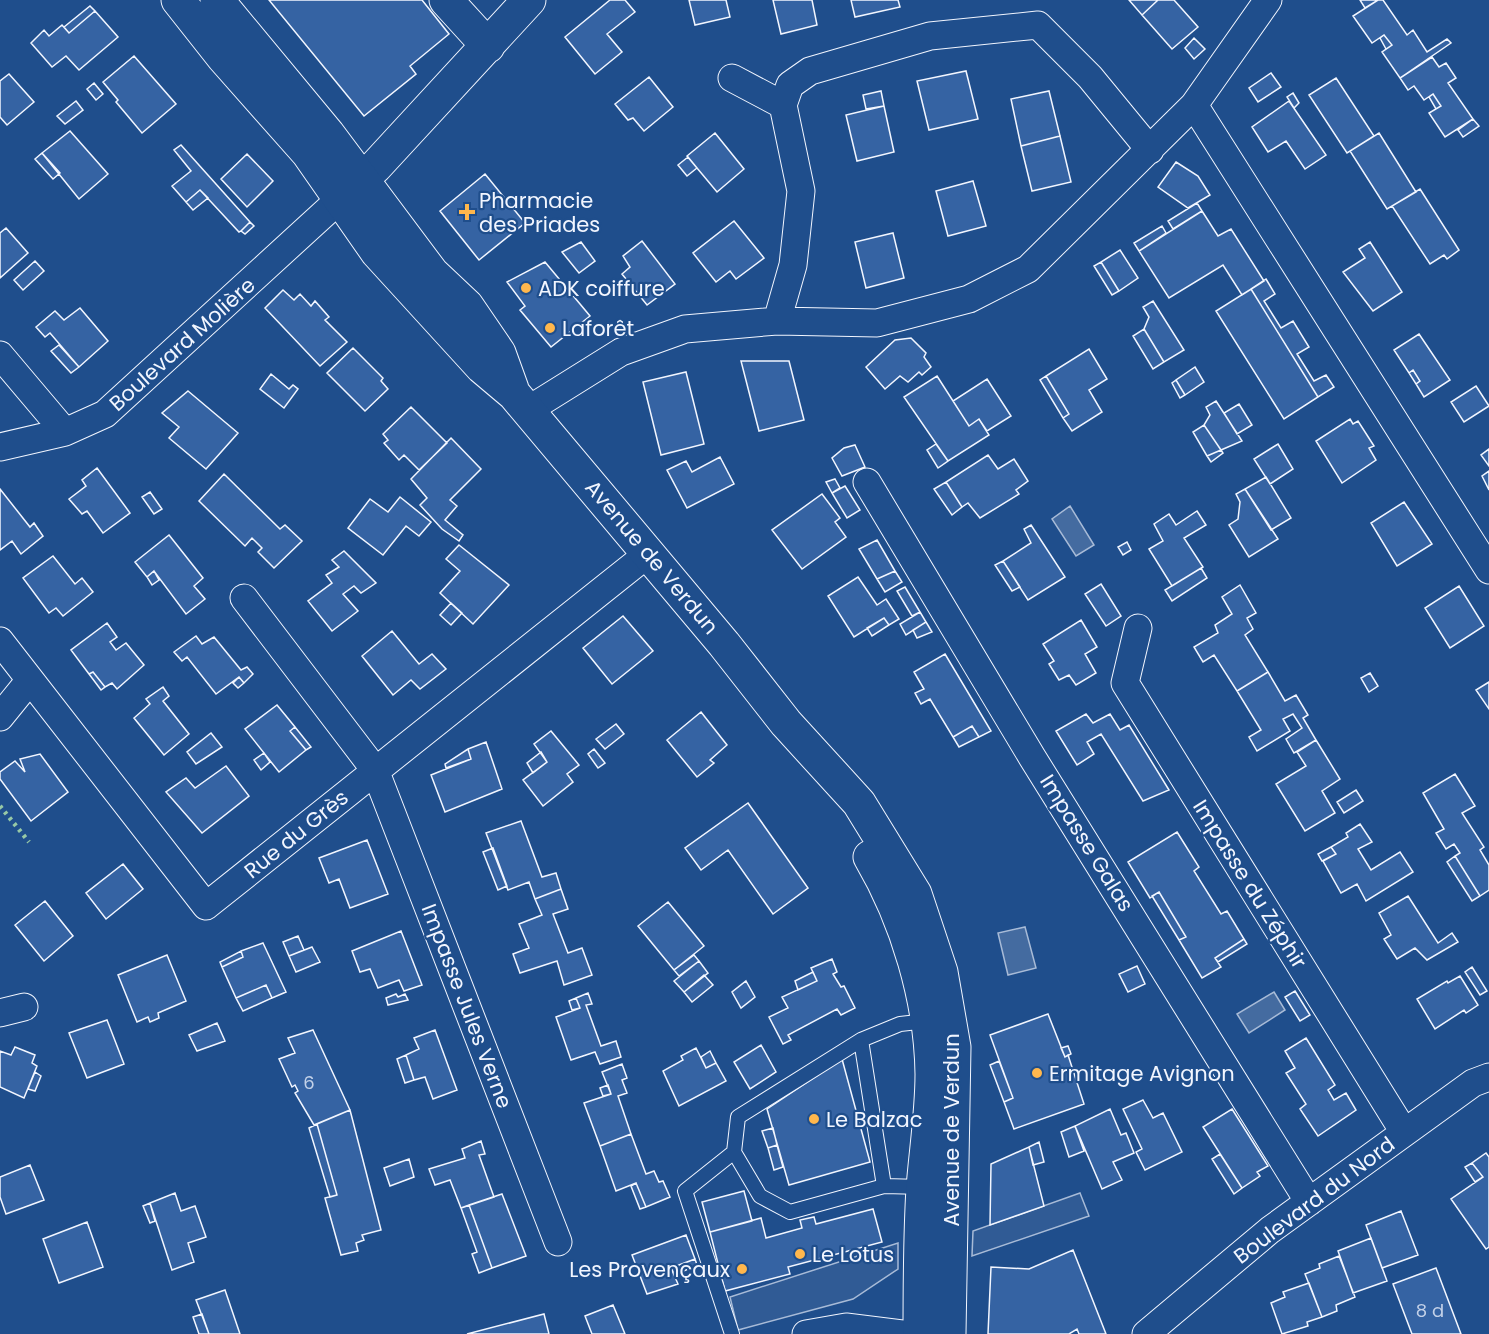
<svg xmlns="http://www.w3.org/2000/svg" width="1489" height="1334" font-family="Poppins,sans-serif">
  <rect width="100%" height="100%" fill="#1f4e8c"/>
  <!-- built -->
  <path fill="#305b95" stroke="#a8bbd7" stroke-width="1.5" d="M1080,1193L1089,1216L972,1256L973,1231Z
    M898,1243V1269L853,1299L738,1330L730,1297Z"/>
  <!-- water -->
  <path fill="#446ba0" stroke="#a8bbd7" stroke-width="1.5" d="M1070,506L1094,545L1076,556L1052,519Z
    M1025,927L1036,968L1008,975L998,933Z
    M1274,992L1285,1010L1249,1033L1237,1014Z"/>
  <!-- building -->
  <path fill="#3563a3" stroke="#f2f6ff" stroke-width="1.5" d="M269,0H422L449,34L410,66L416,74L364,116Z
    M610,0H625L635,12L607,34L622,52L595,74L565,37Z
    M689,0H726L730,17L695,25Z
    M773,0H812L817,25L781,34Z
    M851,0H898L900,7L855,17Z
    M1129,0H1158L1142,15Z
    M1158,0H1174L1198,27L1172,49L1142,15Z
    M1360,0H1378L1365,8Z
    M1378,0H1383L1407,35L1413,30L1427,52L1447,39L1451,43L1400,78L1382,52L1392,45L1384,35L1372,43L1353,16Z
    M90,6L95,11L69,33L64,27Z
    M95,11L118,37L79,70L66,56L52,67L31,43L44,30L49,36L62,25L69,33Z
    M1384,35L1392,45L1386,49L1380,38Z
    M1194,38L1205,49L1194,59L1185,48Z
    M134,56L176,104L142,133L116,102L118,100L103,82Z
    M1432,57L1439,67L1446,63L1456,78L1448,83L1473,119L1445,137L1429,113L1441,106L1433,94L1424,100L1414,86L1408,90L1400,78Z
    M966,71L978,119L929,130L917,81Z
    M1271,73L1281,87L1258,102L1249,88Z
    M9,74L34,102L7,125L0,117V81Z
    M649,77L673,107L644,131L633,118L628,120L615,104Z
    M1336,78L1374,136L1347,153L1309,95Z
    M94,83L103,94L96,100L87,89Z
    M881,91L884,106L866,109L863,95Z
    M1049,91L1060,136L1021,146L1011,99Z
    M1293,93L1299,103L1294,108L1287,97Z
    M1433,94L1441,106L1436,109L1429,97Z
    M76,101L83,110L65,124L57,116Z
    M1289,101L1326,155L1305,169L1286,141L1268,152L1252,127Z
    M884,106L894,152L857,161L846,115Z
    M1473,119L1479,126L1463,137L1458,130Z
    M70,131L108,174L79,199L42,153Z
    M715,133L744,169L717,192L687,156Z
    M1379,133L1416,192L1387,209L1350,151Z
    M1060,136L1071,182L1032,191L1021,146Z
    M181,145L250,222L241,231L239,232L200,190L186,202L172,186L191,171L174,150Z
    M42,153L60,173L53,179L35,159Z
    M247,154L273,181L247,207L221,179Z
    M688,157L697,168L687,176L678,165Z
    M1176,162L1198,176L1210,195L1188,208L1158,187Z
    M485,174L525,223L479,260L440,211Z
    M973,181L986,226L948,236L936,191Z
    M1420,189L1459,250L1447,259L1444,255L1430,264L1392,206Z
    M200,190L208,198L193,210L186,202Z
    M1197,203L1202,211L1173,229L1168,221Z
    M1202,211L1218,236L1231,229L1264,281L1242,295L1223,265L1169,298L1139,251Z
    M734,221L764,258L736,279L730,271L716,282L693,253Z
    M250,222L254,226L245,234L241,231Z
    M1162,226L1166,233L1139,251L1134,243Z
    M6,228L28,253L0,278V233Z
    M893,233L904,278L866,288L855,242Z
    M642,241L675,284L647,305L622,274L630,267L623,256Z
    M581,242L595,261L579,273L562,252Z
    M1370,242L1402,292L1373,311L1343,272L1365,258L1359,249Z
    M1120,250L1138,278L1119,291L1101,262Z
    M35,261L44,271L23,290L14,280Z
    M545,262L590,316L551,347L520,310L525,306L507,282Z
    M1101,262L1119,291L1112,295L1094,266Z
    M1266,279L1275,294L1264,301L1281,328L1293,321L1309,347L1297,354L1314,381L1326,375L1334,387L1318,397L1251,289Z
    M1251,289L1318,397L1284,419L1216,311Z
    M283,290L294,300L300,294L311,306L315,301L329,317L325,320L347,342L320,366L265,308Z
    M1153,301L1184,350L1164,362L1144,329L1149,317L1143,307Z
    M80,308L108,341L79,367L50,333L45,337L36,327L55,311L64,320Z
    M1144,329L1164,362L1153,369L1133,336Z
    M1419,334L1450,380L1424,397L1416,384L1420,381L1413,370L1409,373L1394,350Z
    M911,338L926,353L924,357L931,367L922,375L919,372L908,382L900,376L885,389L866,367L895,340Z
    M59,345L79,367L71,373L51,351Z
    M353,348L383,378L381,381L388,389L365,411L327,373Z
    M1089,349L1107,379L1089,390L1102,412L1072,431L1063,418L1069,414L1046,376Z
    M741,361H789L804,420L759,431Z
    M1195,367L1204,382L1185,395L1176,380Z
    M1413,370L1420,381L1416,384L1409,373Z
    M686,372L704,444L661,455L643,382Z
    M271,374L289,389L293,385L298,389L284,408L260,389Z
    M937,376L969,426L979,419L989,435L948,461L904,397Z
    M1046,376L1069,414L1063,418L1040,380Z
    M987,379L1011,416L987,431L979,419L969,426L953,401Z
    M1176,380L1185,395L1180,398L1172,383Z
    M1476,386L1489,406L1464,422L1451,402Z
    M188,391L238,433L206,469L169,438L179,427L162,413Z
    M1216,401L1242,441L1221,450L1204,425L1210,415L1206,407Z
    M1239,404L1252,425L1237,434L1224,413Z
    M411,407L447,443L419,470L404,455L399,460L384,443L388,440L383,434Z
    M1350,419L1353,424L1358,421L1374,446L1369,448L1376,460L1342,483L1316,441Z
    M1204,425L1221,450L1207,456L1193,432Z
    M451,438L481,469L450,500L457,506L445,520L463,535L459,541L442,529L420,505L427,498L411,479Z
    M936,444L948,461L938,468L927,450Z
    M1278,444L1293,469L1270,484L1254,459Z
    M855,445L865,467L842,476L832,458L844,448Z
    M1489,449V466L1481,455Z
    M1221,450L1223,453L1211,462L1207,456Z
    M988,455L998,469L1014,459L1028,481L1016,490L1019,494L980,518L968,503L962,507L946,482Z
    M720,457L734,484L687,508L667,470L686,461L692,472Z
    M97,468L130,513L103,533L87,511L82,514L69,499L86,486L82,480Z
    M1489,471V490L1482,476Z
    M224,474L280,529L285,525L302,541L274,568L258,552L262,548L252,538L245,546L199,501Z
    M1266,477L1291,518L1271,530L1245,489Z
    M835,479L840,488L832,493L826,482Z
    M946,482L962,507L952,515L934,489Z
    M845,486L860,510L847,518L832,493Z
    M0,489L30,527L34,523L43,536L21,554L12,541L0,550Z
    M1245,489L1278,539L1249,557L1229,525L1238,519L1240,502L1236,494Z
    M150,492L162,509L154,514L142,497Z
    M822,494L840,518L835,522L846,537L802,569L772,530Z
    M400,497L431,522L419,536L406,526L383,555L348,528L370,499L388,512Z
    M1404,502L1432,544L1397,566L1371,523Z
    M1197,511L1206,525L1184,538L1203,567L1172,586L1149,549L1163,541L1154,524L1169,514L1176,525Z
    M1031,525L1065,577L1028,600L1003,561L1031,543L1024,529Z
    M169,535L203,578L194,586L205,599L186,614L154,571L147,577L135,562Z
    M877,540L895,571L877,579L859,549Z
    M1127,542L1131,550L1123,555L1118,547Z
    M459,545L509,585L473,624L440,593L460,571L446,559Z
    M344,551L376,583L361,593L354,586L343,594L358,611L332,631L308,601L332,583L326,575L339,567L332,560Z
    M53,556L75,584L82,578L93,592L63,616L56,608L49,613L23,578Z
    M1003,561L1020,587L1012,591L995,565Z
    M1201,568L1207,578L1172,601L1165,590Z
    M154,571L159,580L152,585L147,577Z
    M895,571L902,582L885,592L877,579Z
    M858,577L877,605L886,599L899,619L889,625L884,618L854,637L828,596Z
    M1101,584L1121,616L1106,626L1085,594Z
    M1240,585L1256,613L1247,618L1253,629L1245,635L1268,672L1237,691L1214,655L1203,662L1194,647L1218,633L1215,625L1232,614L1222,597Z
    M1459,586L1484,626L1450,648L1425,608Z
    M905,587L920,612L912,616L897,591Z
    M451,603L462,613L451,625L440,615Z
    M920,612L926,622L906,635L900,624Z
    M623,616L653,651L612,684L583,648Z
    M884,618L889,625L872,636L867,628Z
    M1081,620L1097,647L1085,654L1096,673L1076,685L1069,675L1059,680L1049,664L1054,661L1043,644Z
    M926,622L932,632L917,638L913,630Z
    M107,623L117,637L110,642L116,650L126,643L144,665L117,689L112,683L105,687L93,672L89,674L71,650Z
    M392,631L419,664L432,654L446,669L420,689L411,680L393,695L362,656Z
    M196,636L202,644L214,637L241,670L247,667L253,674L244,683L239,677L216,694L187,657L182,661L174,652Z
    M945,654L991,731L979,737L972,726L953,737L930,699L921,704L915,693L924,689L914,672Z
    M93,672L105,687L101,690L89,674Z
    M1268,672L1285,701L1296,695L1308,715L1303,718L1316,740L1294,753L1286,739L1302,728L1293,714L1283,719L1290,731L1257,751L1249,737L1261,730L1237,691Z
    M1370,673L1378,686L1369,692L1361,678Z
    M239,677L244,683L238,688L233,683Z
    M1489,682V709L1476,690Z
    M163,687L169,696L163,701L189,734L164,755L134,718L150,704L146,699Z
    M277,705L295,727L290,731L306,750L279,772L245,729Z
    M701,712L727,745L710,760L714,763L697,777L667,740Z
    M1086,714L1093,723L1110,714L1120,730L1129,725L1169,790L1143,801L1101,734L1087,742L1094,754L1077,765L1056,731Z
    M616,724L624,734L605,749L596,739Z
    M972,726L979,737L959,747L953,737Z
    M295,727L311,747L306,750L290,731Z
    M551,731L579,765L567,774L573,782L543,806L523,780L547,762L534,744Z
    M211,733L222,747L196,764L187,752Z
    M1316,740L1340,779L1322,791L1335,813L1305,831L1276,784L1306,766L1297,752Z
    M486,742L502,789L445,812L431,775L471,759L468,749Z
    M468,749L471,759L446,768L445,764Z
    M594,749L605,763L598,768L588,754Z
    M541,752L547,762L533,773L527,763Z
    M264,753L270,762L261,770L254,760Z
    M40,754L68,792L31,821L0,779V772L15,761L25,772L20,759Z
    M226,766L249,796L202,833L166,792L186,778L195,788Z
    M1455,774L1475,806L1462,813L1484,847L1480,850L1489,865V890L1480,896L1455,856L1460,853L1454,844L1446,849L1436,833L1444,829L1423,793Z
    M1356,790L1363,801L1344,813L1337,802Z
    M748,803L808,888L773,914L728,850L701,870L685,848Z
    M521,821L542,877L556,873L561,889L535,899L529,882L508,890L486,833Z
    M1360,824L1372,842L1358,849L1371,870L1400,852L1413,872L1366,901L1357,884L1341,893L1323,861L1336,854L1331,847L1348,837L1346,833Z
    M1177,832L1199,867L1194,871L1221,914L1227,911L1244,939L1215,958L1221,967L1202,978L1179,940L1186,937L1159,892L1150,898L1128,862Z
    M367,840L388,894L350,908L339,879L329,883L319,858Z
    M1331,847L1336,854L1322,861L1318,854Z
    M493,848L507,886L498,890L483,852Z
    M1455,856L1480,896L1472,901L1447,862Z
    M123,864L143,889L106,919L86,893Z
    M561,889L568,909L553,914L568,953L582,948L592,975L564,985L557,961L520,973L513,954L529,948L519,924L542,915L535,899Z
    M1159,892L1186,937L1179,940L1152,896Z
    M1408,896L1438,943L1452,933L1458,942L1427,960L1415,948L1397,959L1384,939L1391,935L1379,913Z
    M45,901L73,936L44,961L15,925Z
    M668,902L704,946L674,970L638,926Z
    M401,931L422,985L404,991L399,980L378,988L370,969L360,972L352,951Z
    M298,936L304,950L289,956L283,942Z
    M1244,939L1247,944L1218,962L1215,958Z
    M263,943L286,992L272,998L266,985L236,998L222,967L243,957L241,951Z
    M312,947L320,962L296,972L289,956Z
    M241,951L243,957L222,967L220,962Z
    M167,955L186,1001L158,1013L159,1018L150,1022L148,1017L137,1022L118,975Z
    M694,955L699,961L679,976L674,970Z
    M832,959L837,972L833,974L841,987L844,986L855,1008L841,1015L837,1009L788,1035L791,1040L783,1044L769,1017L788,1008L782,997L817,981L811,968Z
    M699,961L708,973L684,992L674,981Z
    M1137,966L1145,984L1128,992L1119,974Z
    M1472,967L1487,991L1480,995L1465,972Z
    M813,972L817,981L798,990L795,981Z
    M704,975L713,985L692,1002L684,992Z
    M1460,976L1478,1005L1466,1013L1464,1010L1435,1029L1417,999L1447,981L1448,983Z
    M746,981L755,997L741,1008L732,992Z
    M266,985L272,998L243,1011L236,998Z
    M1295,991L1310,1015L1300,1021L1285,997Z
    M588,993L592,1004L586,1005L601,1046L616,1041L621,1057L600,1064L595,1052L571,1060L556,1017L580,1008L576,998Z
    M396,994L398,997L405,994L408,1000L388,1005L386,998Z
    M576,998L580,1008L572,1010L569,1001Z
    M1048,1014L1065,1057L1068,1055L1084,1104L1014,1129L1004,1102L1013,1098L990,1035Z
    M107,1020L124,1064L87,1078L69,1033Z
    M217,1023L225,1041L197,1051L189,1035Z
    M313,1030L350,1110L314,1125L295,1093L298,1091L295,1085L292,1087L279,1059L295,1053L288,1038Z
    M435,1030L457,1090L433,1099L425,1077L414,1080L406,1055L419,1049L414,1038Z
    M1306,1038L1335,1085L1328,1090L1334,1100L1346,1093L1356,1110L1318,1136L1300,1109L1306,1104L1286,1073L1295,1068L1285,1051Z
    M761,1045L776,1072L750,1089L734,1062Z
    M1068,1046L1071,1054L1065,1057L1061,1048Z
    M15,1047L35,1055L32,1063L37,1066L24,1098L0,1087V1051L11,1055Z
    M696,1048L706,1068L716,1063L726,1081L679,1106L663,1071L683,1060L681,1056Z
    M710,1051L716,1063L706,1068L701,1057Z
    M406,1055L414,1080L405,1083L397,1059Z
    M842,1059L870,1162L789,1185L767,1109Z
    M999,1061L1013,1098L1004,1102L990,1065Z
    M622,1064L627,1078L622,1080L627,1093L618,1096L631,1134L600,1146L584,1103L611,1094L602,1072Z
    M35,1072L41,1076L35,1091L28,1089Z
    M608,1085L611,1094L603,1096L600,1088Z
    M1143,1100L1153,1118L1163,1113L1182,1152L1145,1170L1136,1152L1142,1149L1123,1109Z
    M1110,1109L1121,1135L1126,1133L1134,1153L1113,1162L1122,1180L1102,1189L1075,1126Z
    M1232,1109L1268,1166L1257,1172L1260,1176L1242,1188L1203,1127Z
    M350,1110L381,1230L362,1235L364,1240L356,1243L358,1251L341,1255L325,1198L337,1195L317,1124Z
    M317,1124L337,1195L330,1197L309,1128Z
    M1075,1126L1084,1151L1069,1157L1061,1132Z
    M773,1128L777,1145L768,1148L762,1131Z
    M631,1134L646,1174L654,1171L659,1182L663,1181L670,1197L646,1207L636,1183L616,1191L600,1146Z
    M481,1141L485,1154L479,1155L494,1197L461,1208L450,1180L435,1185L429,1169L465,1158L462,1149Z
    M1039,1142L1044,1162L1033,1165L1029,1147Z
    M777,1145L783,1167L774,1170L768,1148Z
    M1029,1147L1044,1206L990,1225L991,1164Z
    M1486,1153L1489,1157V1247L1486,1249L1451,1199L1483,1177L1472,1163Z
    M1220,1154L1242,1188L1234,1194L1212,1159Z
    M409,1159L414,1177L390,1186L384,1168Z
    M1472,1163L1483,1177L1475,1182L1465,1167Z
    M30,1165L44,1200L6,1214L0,1197V1177Z
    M636,1183L646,1207L640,1209L631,1186Z
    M744,1191L752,1221L710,1232L702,1202Z
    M175,1193L181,1211L195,1206L206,1237L188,1243L194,1262L172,1270L150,1203Z
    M502,1194L526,1256L492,1268L469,1205Z
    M150,1203L155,1221L150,1223L143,1206Z
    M469,1205L492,1268L479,1273L472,1254L477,1252L461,1208Z
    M873,1209L882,1242L788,1267L790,1274L725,1291L710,1232L761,1218L766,1238L802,1228L800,1220L814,1217L816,1224Z
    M1401,1211L1418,1255L1382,1268L1366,1225Z
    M87,1222L103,1267L59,1283L43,1239Z
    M686,1235L695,1259L671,1268L678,1284L647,1294L632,1255Z
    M1371,1238L1387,1281L1353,1293L1338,1251Z
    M1073,1250L1106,1334H1079L1077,1329L1069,1334H988L991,1267L1029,1269Z
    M1339,1256L1355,1297L1336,1305L1337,1311L1322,1317L1305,1274L1320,1268L1319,1264Z
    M695,1259L697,1265L675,1275L671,1268Z
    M1436,1268L1461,1334H1412L1393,1284Z
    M1309,1283L1322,1317L1307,1322L1308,1326L1282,1334L1271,1303L1285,1297L1283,1292Z
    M225,1290L240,1334H209L196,1300Z
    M613,1305L625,1334H592L585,1316Z
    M202,1314L209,1334H199L193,1317Z
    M544,1314L549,1334H467Z"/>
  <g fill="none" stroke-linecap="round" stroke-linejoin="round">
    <defs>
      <path id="service" d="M861,1040L900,1024L927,1021
        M884,1186L861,1040L738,1117L734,1152L760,1196L790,1212L884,1186L923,1187
        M732,1334L685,1191L734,1152"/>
      <path id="minor" d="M732,78L783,105
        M1194,105L1489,570
        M777,321L793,265L801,191L783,105L790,85L810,71L930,36L1038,25L1090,77L1150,150
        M0,355L65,432
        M528,410L621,352L685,329L777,321L877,323L969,299L1028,269L1194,105L1268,0
        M0,447L65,432L105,414L340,199
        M867,482L1032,757L1309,1202
        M244,598L375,770L558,1242
        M1138,628L1125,683L1404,1132
        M0,641L206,906L649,553
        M0,717L30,680
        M0,1013L24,1007
        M806,1334L846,1327L902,1334
        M1146,1334L1270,1230L1473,1083L1489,1077"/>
      <path id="tertiary" d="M446,0L488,46
        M340,199L376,166L529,0"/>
      <path id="secondary" d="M178,0L223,57L308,153L377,252L482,367L514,394L724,644L786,723L859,803L915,894L941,972L954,1047L949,1334
        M217,0L328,134L432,273L467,306L499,353L512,389
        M870,857C907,920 931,1000 932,1074C932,1112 926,1150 923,1188C920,1237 920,1285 920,1334"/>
    </defs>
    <!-- service casing -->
    <use href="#service" stroke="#f2f6ff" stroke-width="16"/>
    <!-- minor casing -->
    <use href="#minor" stroke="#f2f6ff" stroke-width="29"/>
    <!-- tertiary casing -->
    <use href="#tertiary" stroke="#f2f6ff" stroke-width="35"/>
    <!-- secondary casing -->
    <use href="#secondary" stroke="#f2f6ff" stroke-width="35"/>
    <!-- service -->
    <use href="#service" stroke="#1f4e8c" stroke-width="14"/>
    <!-- minor -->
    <use href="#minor" stroke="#1f4e8c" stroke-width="27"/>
    <!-- tertiary -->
    <use href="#tertiary" stroke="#1f4e8c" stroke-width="33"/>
    <!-- secondary -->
    <use href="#secondary" stroke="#1f4e8c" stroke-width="33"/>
    <!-- hedge -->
    <path stroke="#97c8a6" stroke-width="4.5" stroke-dasharray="3 4.5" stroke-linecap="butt" d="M0,806L29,842"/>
  </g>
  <!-- markers -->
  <g fill="#ffb74d" stroke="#1f4e8c" stroke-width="2">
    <path d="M464 203h6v6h6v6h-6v6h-6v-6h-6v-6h6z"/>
    <circle cx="526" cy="288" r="6"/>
    <circle cx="550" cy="328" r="6"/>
    <circle cx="1037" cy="1073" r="6"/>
    <circle cx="814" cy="1119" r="6"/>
    <circle cx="800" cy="1254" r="6"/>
    <circle cx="742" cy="1269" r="6"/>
  </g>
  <g text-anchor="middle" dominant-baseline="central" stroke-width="4.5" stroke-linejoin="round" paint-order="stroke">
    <!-- number labels -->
    <g font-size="18" fill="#c3d1e8">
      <text x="309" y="1082">6</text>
      <text x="1430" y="1310">8 d</text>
    </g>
    <!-- poi labels -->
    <g font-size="21" fill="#f2f6ff" stroke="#1f4e8c" text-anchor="start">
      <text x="479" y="200">Pharmacie<tspan x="479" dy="24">des Priades</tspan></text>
      <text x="538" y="288">ADK coiffure</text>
      <text x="562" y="328">Laforêt</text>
      <text x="1049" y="1073">Ermitage Avignon</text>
      <text x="826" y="1119">Le Balzac</text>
      <text x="812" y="1254">Le Lotus</text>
      <text x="730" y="1269" text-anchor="end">Les Provençaux</text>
    </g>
    <!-- street labels -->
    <g font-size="21" fill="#f2f6ff" stroke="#1f4e8c">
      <text transform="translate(182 344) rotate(-42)">Boulevard Molière</text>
      <text transform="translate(652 557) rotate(50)">Avenue de Verdun</text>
      <text transform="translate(296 834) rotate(-39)">Rue du Grès</text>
      <text transform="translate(1087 843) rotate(58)">Impasse Galas</text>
      <text transform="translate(1250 884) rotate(58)">Impasse du Zéphir</text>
      <text transform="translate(467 1006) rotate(69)">Impasse Jules Verne</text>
      <text transform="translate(951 1130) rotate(-90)">Avenue de Verdun</text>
      <text transform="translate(1314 1200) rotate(-37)">Boulevard du Nord</text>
    </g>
  </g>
</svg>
